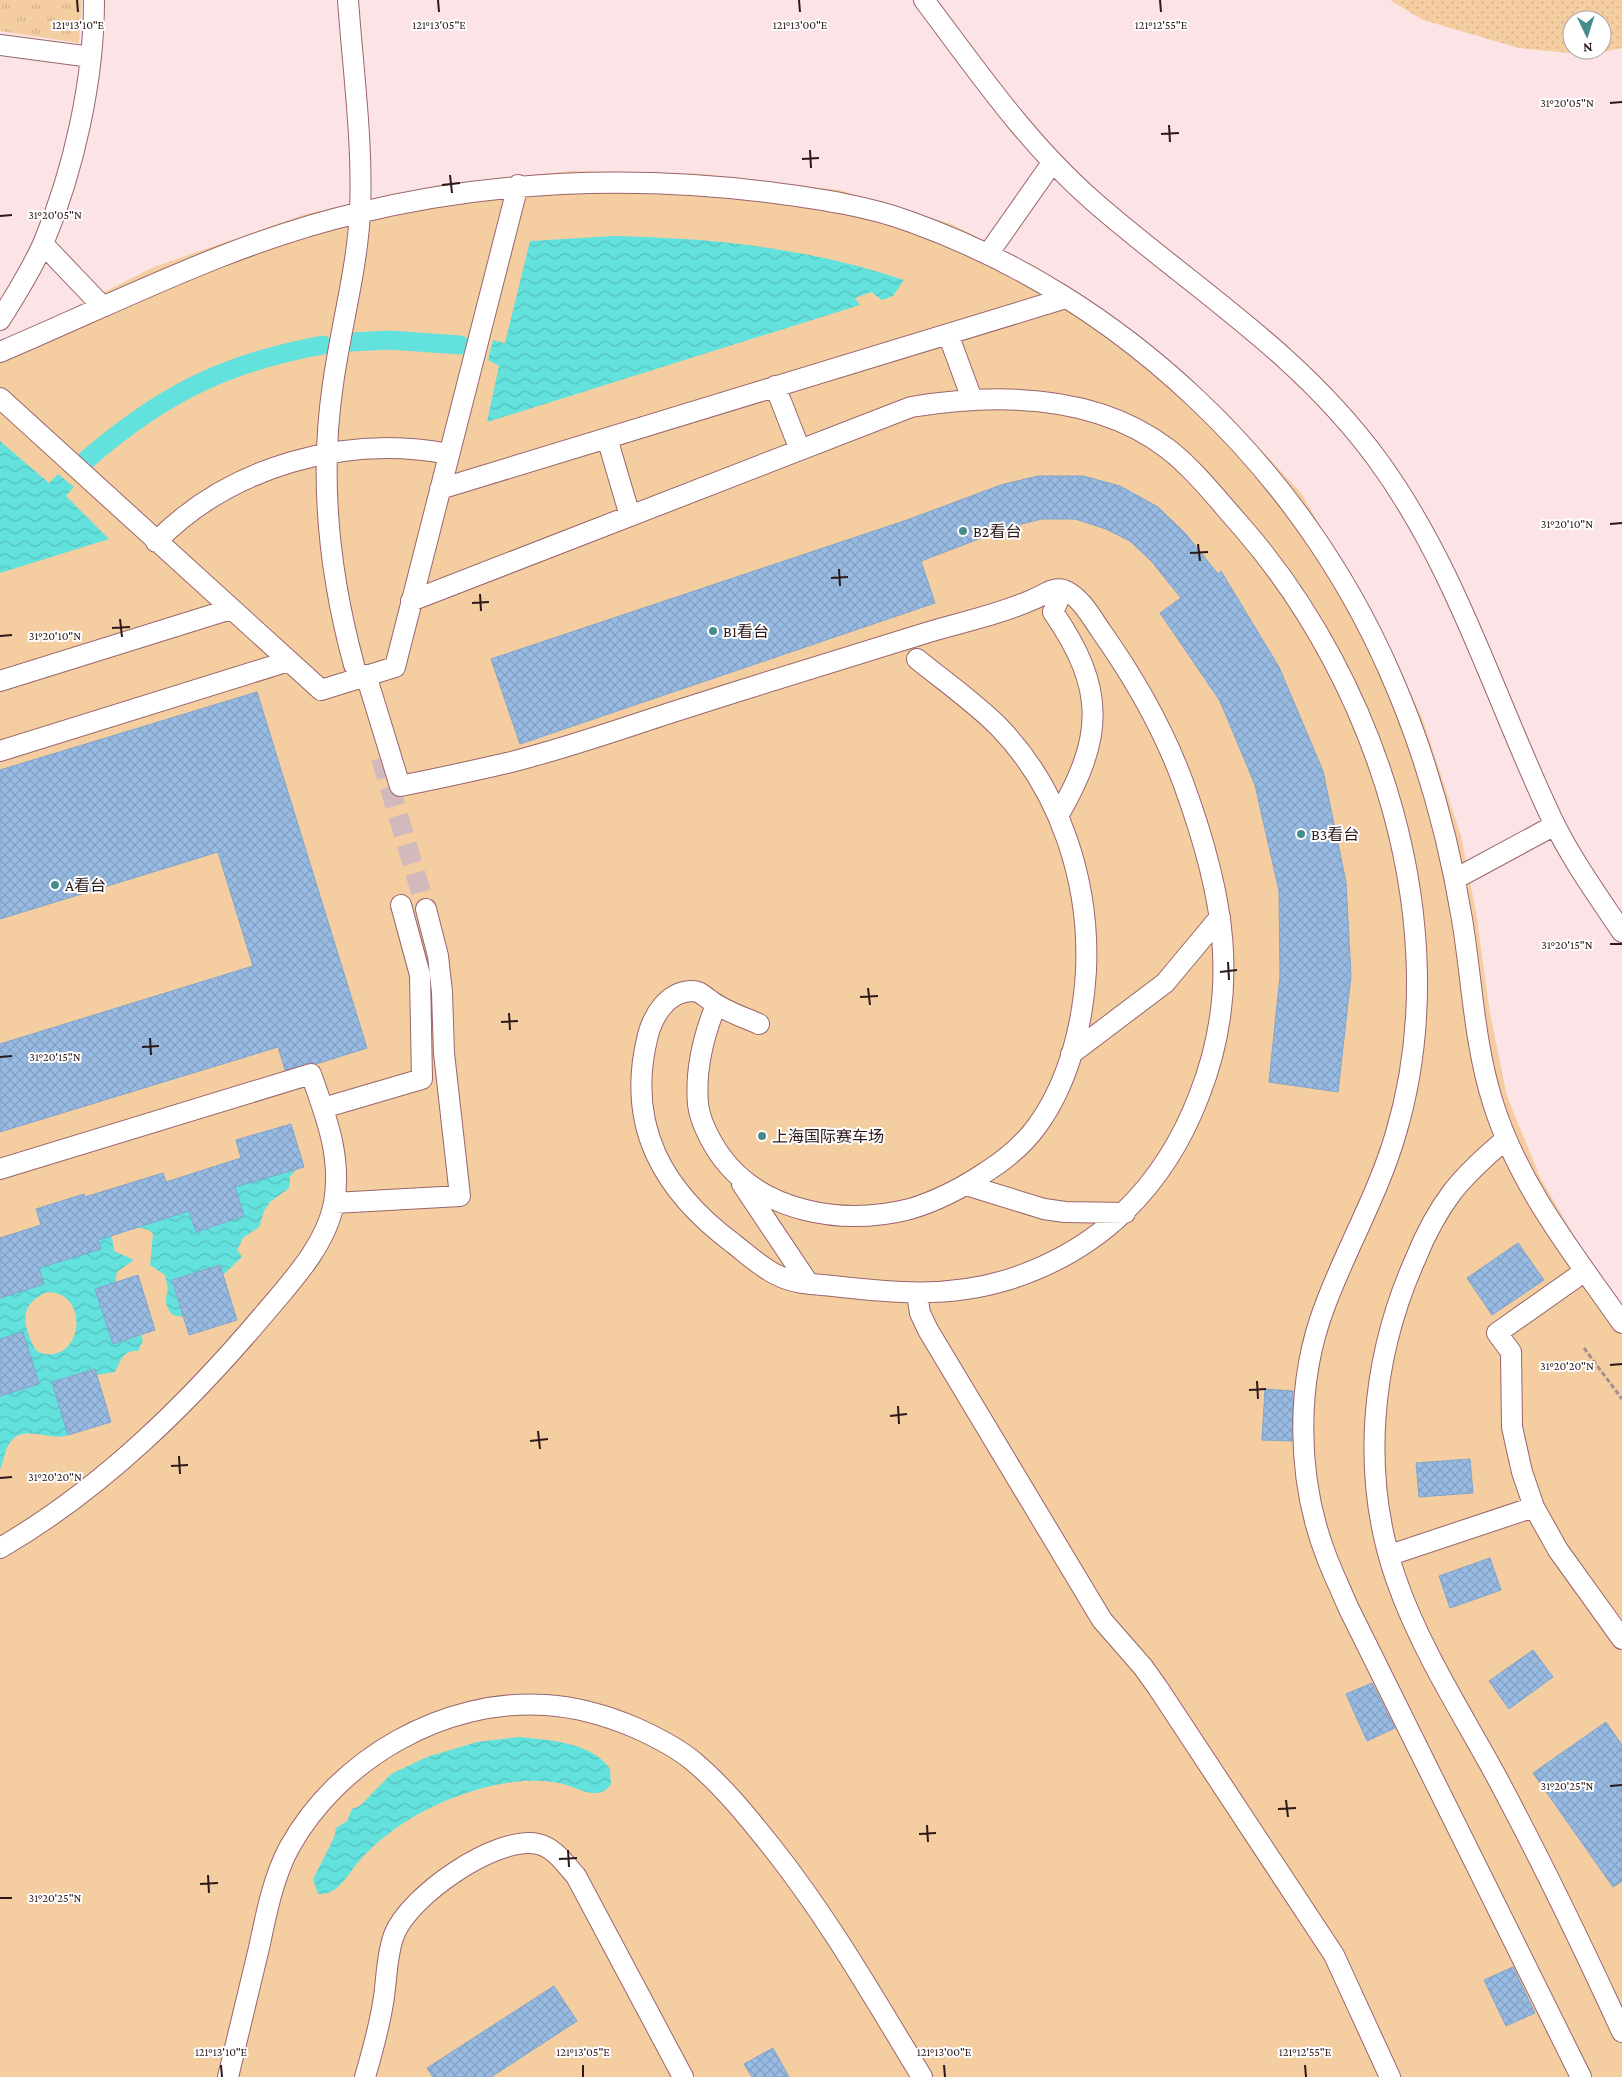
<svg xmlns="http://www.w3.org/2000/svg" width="1622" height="2077" font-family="'Crimson Pro','Noto Sans SC',serif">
  <defs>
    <pattern id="grass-tufts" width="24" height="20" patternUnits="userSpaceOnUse" patternTransform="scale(1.25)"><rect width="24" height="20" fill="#f4cea0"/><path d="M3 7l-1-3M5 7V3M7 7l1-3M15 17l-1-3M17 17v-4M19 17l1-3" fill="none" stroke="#d1b089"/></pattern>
    <pattern id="park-dots" width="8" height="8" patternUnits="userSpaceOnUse" patternTransform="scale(1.25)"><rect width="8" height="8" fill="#f4cea0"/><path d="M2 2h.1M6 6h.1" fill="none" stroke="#d1b089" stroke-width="1.8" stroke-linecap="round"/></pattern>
    <pattern id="water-waves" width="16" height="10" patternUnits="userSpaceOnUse" patternTransform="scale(1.25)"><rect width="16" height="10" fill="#63e1dd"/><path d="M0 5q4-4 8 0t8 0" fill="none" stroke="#56c0bd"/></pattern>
    <pattern id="building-cross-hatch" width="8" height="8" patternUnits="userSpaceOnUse" patternTransform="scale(1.25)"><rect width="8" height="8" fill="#98bbe3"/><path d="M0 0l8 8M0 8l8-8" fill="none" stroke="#83a0c2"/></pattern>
  </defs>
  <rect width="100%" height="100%" fill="#fce3e5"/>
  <!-- grass -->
  <path fill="url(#grass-tufts)" d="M0,0H82L79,43L0,31Z"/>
  <!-- park -->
  <path fill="url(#park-dots)" fill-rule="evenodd" d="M1390,0H1622V48L1590,55L1519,48L1423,20ZM1572,20H1602V50H1572Z"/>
  <!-- garden -->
  <path fill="#f4cea0" d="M572,171L703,174L839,190L951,224L1037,267L1139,337L1228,414L1301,493L1384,636L1423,720L1461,836L1476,912L1490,1014L1507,1096L1540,1177L1582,1250L1622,1304V2077H0V348L37,326L154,267L306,214L438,185Z"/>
  <!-- water -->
  <path fill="url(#water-waves)" fill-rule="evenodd" d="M614,236C713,238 810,248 904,280L893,296L882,300L871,292L855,298L860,305L487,422L499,366L488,360L493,340L505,343L530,241Z
    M0,441L49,483L58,474L74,487L66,496L109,539L0,573Z
    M296,1169L290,1177L289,1188L270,1202L264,1211L259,1227L243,1238L237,1250L242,1257L223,1275L220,1265L172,1280L183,1317L173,1315C166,1309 164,1299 168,1290L165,1275L150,1265L153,1234L149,1230L136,1227L185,1200L196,1232L244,1216L230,1173Z
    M92,1220L112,1237L114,1251L134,1260L118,1271L116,1276L114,1344L141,1335L143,1340L138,1351C122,1350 121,1361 115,1372L96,1375L94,1369L52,1382L68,1435C54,1442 25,1425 12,1440C4,1448 5,1460 0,1469V1298L44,1284L34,1253ZM47,1292C90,1292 83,1360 45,1354C39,1353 36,1351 33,1345C22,1321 20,1304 47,1292Z
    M519,1737C548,1740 592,1742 610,1769L611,1784C607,1790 603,1793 595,1793C582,1793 571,1785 559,1783C525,1777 490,1784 458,1796C422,1809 386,1831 360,1860C348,1873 339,1896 318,1894L313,1879L334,1838L336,1828L347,1821L352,1809L360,1806L391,1774L427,1757L477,1742Z"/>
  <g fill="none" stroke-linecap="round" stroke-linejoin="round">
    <!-- canal -->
    <path stroke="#63e1dd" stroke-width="19" d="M351,342L389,340L460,345
      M85,461C161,395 224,363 323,345"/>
  </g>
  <!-- building -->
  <path fill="url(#building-cross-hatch)" stroke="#82a5cc" d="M1038,476H1083L1120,486L1158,507L1185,533L1218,574L1221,571L1279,667L1323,771L1346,882L1351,976L1338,1092L1269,1082L1280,976L1279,891L1255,785L1220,701L1160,613L1181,598L1152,562L1130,541L1106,529L1075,519H1042L1013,526L921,561L935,603L520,744L491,659L907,520L1001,485Z
    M257,692L367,1048L316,1064L308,1063L285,1070L278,1047L0,1132V1044L253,966L218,852L0,919V770Z
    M291,1124L304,1167L235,1187L244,1216L196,1232L189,1211L98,1240L101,1249L39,1268L44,1284L0,1298V1238L41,1225L36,1209L84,1194L85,1197L163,1173L166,1182L241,1158L236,1140Z
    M1518,1243L1544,1280L1492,1315L1467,1278Z
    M220,1265L237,1320L189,1335L172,1280Z
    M138,1275L155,1330L113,1344L95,1289Z
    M23,1332L39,1384L0,1396V1339Z
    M95,1369L111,1422L68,1435L52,1382Z
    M1265,1389L1293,1391L1292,1441L1262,1440Z
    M1470,1459L1473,1493L1419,1497L1416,1463Z
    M1490,1558L1501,1590L1450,1608L1439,1576Z
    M1533,1650L1553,1677L1509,1709L1489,1681Z
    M1372,1683L1395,1728L1367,1741L1346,1694Z
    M1606,1722L1622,1745V1881L1613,1887L1533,1773Z
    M1513,1967L1535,2013L1506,2026L1484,1980Z
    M554,1986L577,2021L491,2077H433L427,2068Z
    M773,2048L789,2077H752L744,2064Z"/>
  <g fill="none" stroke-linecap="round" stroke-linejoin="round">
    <!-- minor-tunnel -->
    <path stroke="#d2babc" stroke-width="20" stroke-dasharray="20 10" stroke-linecap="butt" d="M381,758L426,909"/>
    <defs>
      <path id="minor" d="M348,0C353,70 363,142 360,212C357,270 341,326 333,384C319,478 329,573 354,665
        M924,0C976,69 1026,142 1092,200C1190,286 1298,351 1377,459C1457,568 1495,700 1553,821C1572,860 1598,896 1622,932
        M0,45L91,57
        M43,244L103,307
        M988,254L1052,163
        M0,320C15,296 31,271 43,244C74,170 94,80 94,0
        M948,334L972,399
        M0,352C118,302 233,242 358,213C495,180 636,175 775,193C820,199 868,206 911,222C1123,298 1301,468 1390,673C1425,752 1448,835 1462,919C1472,980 1474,1043 1493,1103C1519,1186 1573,1253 1622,1323
        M775,386L800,450
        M0,398L321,690L395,667L518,185
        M607,438L630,516
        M440,489L1066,298
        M156,542C230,466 346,434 449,454
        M411,601L911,407C997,393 1095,393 1168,449C1196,471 1218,500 1242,527C1379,684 1457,928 1396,1133C1379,1192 1348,1245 1326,1303C1295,1382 1296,1479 1327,1558C1333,1574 1341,1590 1348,1607L1581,2077
        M366,675L400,786C436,779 472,771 507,763C564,749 620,729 676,711C760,684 844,658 929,632C963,622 1001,614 1034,599C1044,595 1053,587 1064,590C1080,596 1092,618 1101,631C1135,679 1164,730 1184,785C1223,892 1242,987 1199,1096C1164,1187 1100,1251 1007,1280C948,1298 893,1293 833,1286C815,1284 795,1284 779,1276C763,1269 748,1255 734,1244C663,1191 625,1126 648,1035C653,1016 667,992 691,991C701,991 702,995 710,1000C724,1011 743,1017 759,1024
        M0,681L231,609
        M0,751L289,661
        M1058,816C1104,737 1106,689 1053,612L1063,590
        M1455,879L1555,825
        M716,1005C703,1037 695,1069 698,1104C700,1121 709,1138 718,1152C759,1213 843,1226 910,1209C937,1201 962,1188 986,1172C1005,1160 1024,1144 1037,1126C1069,1082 1083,1024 1086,971C1090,883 1061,791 999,727C974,702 944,681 917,659
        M1071,1054L1165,983L1220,917
        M323,1108L422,1079L420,975L401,905
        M1506,1139C1487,1155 1469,1171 1453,1191C1437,1212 1425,1235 1415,1260C1371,1359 1360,1475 1396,1579C1420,1648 1460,1710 1495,1774C1540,1858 1582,1945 1622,2032
        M0,1169L311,1074C326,1117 342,1156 334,1203C326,1245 292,1281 265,1313C189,1403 102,1489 0,1548
        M742,1184L809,1284
        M966,1185L1044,1209L1065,1212L1125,1213
        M334,1203L460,1196L444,1053L442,992L438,956L426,909
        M1585,1271L1497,1333L1511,1352L1512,1427L1522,1472L1534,1507L1558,1550L1622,1639
        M917,1294L920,1313L928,1330L1102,1620L1143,1667L1158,1688L1334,1955L1390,2077
        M1390,1555L1534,1507
        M228,2077C238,2034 249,1991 259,1948C266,1915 273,1878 289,1848C338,1759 444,1698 546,1705C577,1707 608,1716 636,1728C656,1737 676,1747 693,1761C723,1786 747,1816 771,1846C829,1919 874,1998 922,2077
        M365,2077C372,2053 379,2028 383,2003C387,1981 386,1956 394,1935C409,1896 496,1835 538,1844C555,1848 565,1864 576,1876L683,2077"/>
    </defs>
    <!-- minor casing -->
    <use href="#minor" stroke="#9a656b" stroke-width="22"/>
    <!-- path -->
    <path stroke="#a68f91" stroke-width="3" stroke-dasharray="5 2.5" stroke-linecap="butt" d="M1584,1348L1622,1399"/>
    <!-- minor -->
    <use href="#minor" stroke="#fff" stroke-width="20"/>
  </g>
  <!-- ticks -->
  <path fill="none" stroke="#2c1719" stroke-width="2" d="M77,0L78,12M438,0L439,12M799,0L800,12M1160,0L1161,12M1610,103L1622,102M1169,125L1170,142M1161,134L1179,133M810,150L811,168M802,159L819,158M450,175L452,193M442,185L460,183M0,216L12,215M1610,524L1622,523M1198,544L1200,561M1190,553L1208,552M839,569L840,586M831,578L848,577M480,594L481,611M472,603L489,602M120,619L122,637M112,628L130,627M0,636L12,635M1610,944H1622M1228,962L1229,980M1220,972L1237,970M868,988L870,1005M860,997L878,996M509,1013L510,1030M501,1022L518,1021M150,1038L151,1055M142,1047L159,1046M0,1057L12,1056M1610,1365L1622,1364M1257,1381L1258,1399M1249,1390L1266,1389M898,1406L899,1424M890,1416L907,1414M538,1431L540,1449M530,1441L548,1439M179,1456L180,1474M171,1466L188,1465M0,1478L12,1477M1610,1786L1622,1785M1286,1800L1288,1817M1278,1809L1296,1808M927,1825L928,1842M919,1834L936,1833M568,1850L569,1867M559,1859L577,1858M208,1875L209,1893M200,1884L218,1883M0,1898H12M221,2065L222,2077M583,2065V2077M944,2065L945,2077M1305,2065L1306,2077"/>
  <!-- markers -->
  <g fill="#458c8a" stroke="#fff" stroke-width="2">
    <circle cx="963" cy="531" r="5"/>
    <circle cx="713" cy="631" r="5"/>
    <circle cx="1301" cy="834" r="5"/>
    <circle cx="55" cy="885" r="5"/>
    <circle cx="762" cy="1136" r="5"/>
  </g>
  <g text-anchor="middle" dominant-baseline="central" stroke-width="4" stroke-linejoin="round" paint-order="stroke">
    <!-- poi labels -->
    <g font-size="16" fill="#2c1719" stroke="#fff" text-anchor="start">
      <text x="973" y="531">B2看台</text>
      <text x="723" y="631">B1看台</text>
      <text x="1311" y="834">B3看台</text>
      <text x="65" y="885">A看台</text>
      <text x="772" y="1136">上海国际赛车场</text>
    </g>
  </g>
  <g font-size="12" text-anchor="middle" fill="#2c1719" stroke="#fff" stroke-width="4" stroke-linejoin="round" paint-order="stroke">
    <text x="78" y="29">121°13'10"E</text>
    <text x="439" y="29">121°13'05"E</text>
    <text x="800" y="29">121°13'00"E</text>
    <text x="1161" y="29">121°12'55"E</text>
    <text x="1567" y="107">31°20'05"N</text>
    <text x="55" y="219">31°20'05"N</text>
    <text x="1567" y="528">31°20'10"N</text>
    <text x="55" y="640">31°20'10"N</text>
    <text x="1567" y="949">31°20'15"N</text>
    <text x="55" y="1061">31°20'15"N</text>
    <text x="1567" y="1370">31°20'20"N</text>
    <text x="55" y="1481">31°20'20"N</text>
    <text x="1567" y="1790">31°20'25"N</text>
    <text x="55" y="1902">31°20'25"N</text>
    <text x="221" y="2056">121°13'10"E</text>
    <text x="583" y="2056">121°13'05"E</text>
    <text x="944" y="2056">121°13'00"E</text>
    <text x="1305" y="2056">121°12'55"E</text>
  </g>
  <!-- north arrow -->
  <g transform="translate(1587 35) rotate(176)"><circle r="24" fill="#ffffff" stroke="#aba2a3"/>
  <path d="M0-4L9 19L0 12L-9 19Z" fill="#458c8a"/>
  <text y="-8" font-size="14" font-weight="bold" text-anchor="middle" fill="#2c1719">N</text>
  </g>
</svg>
